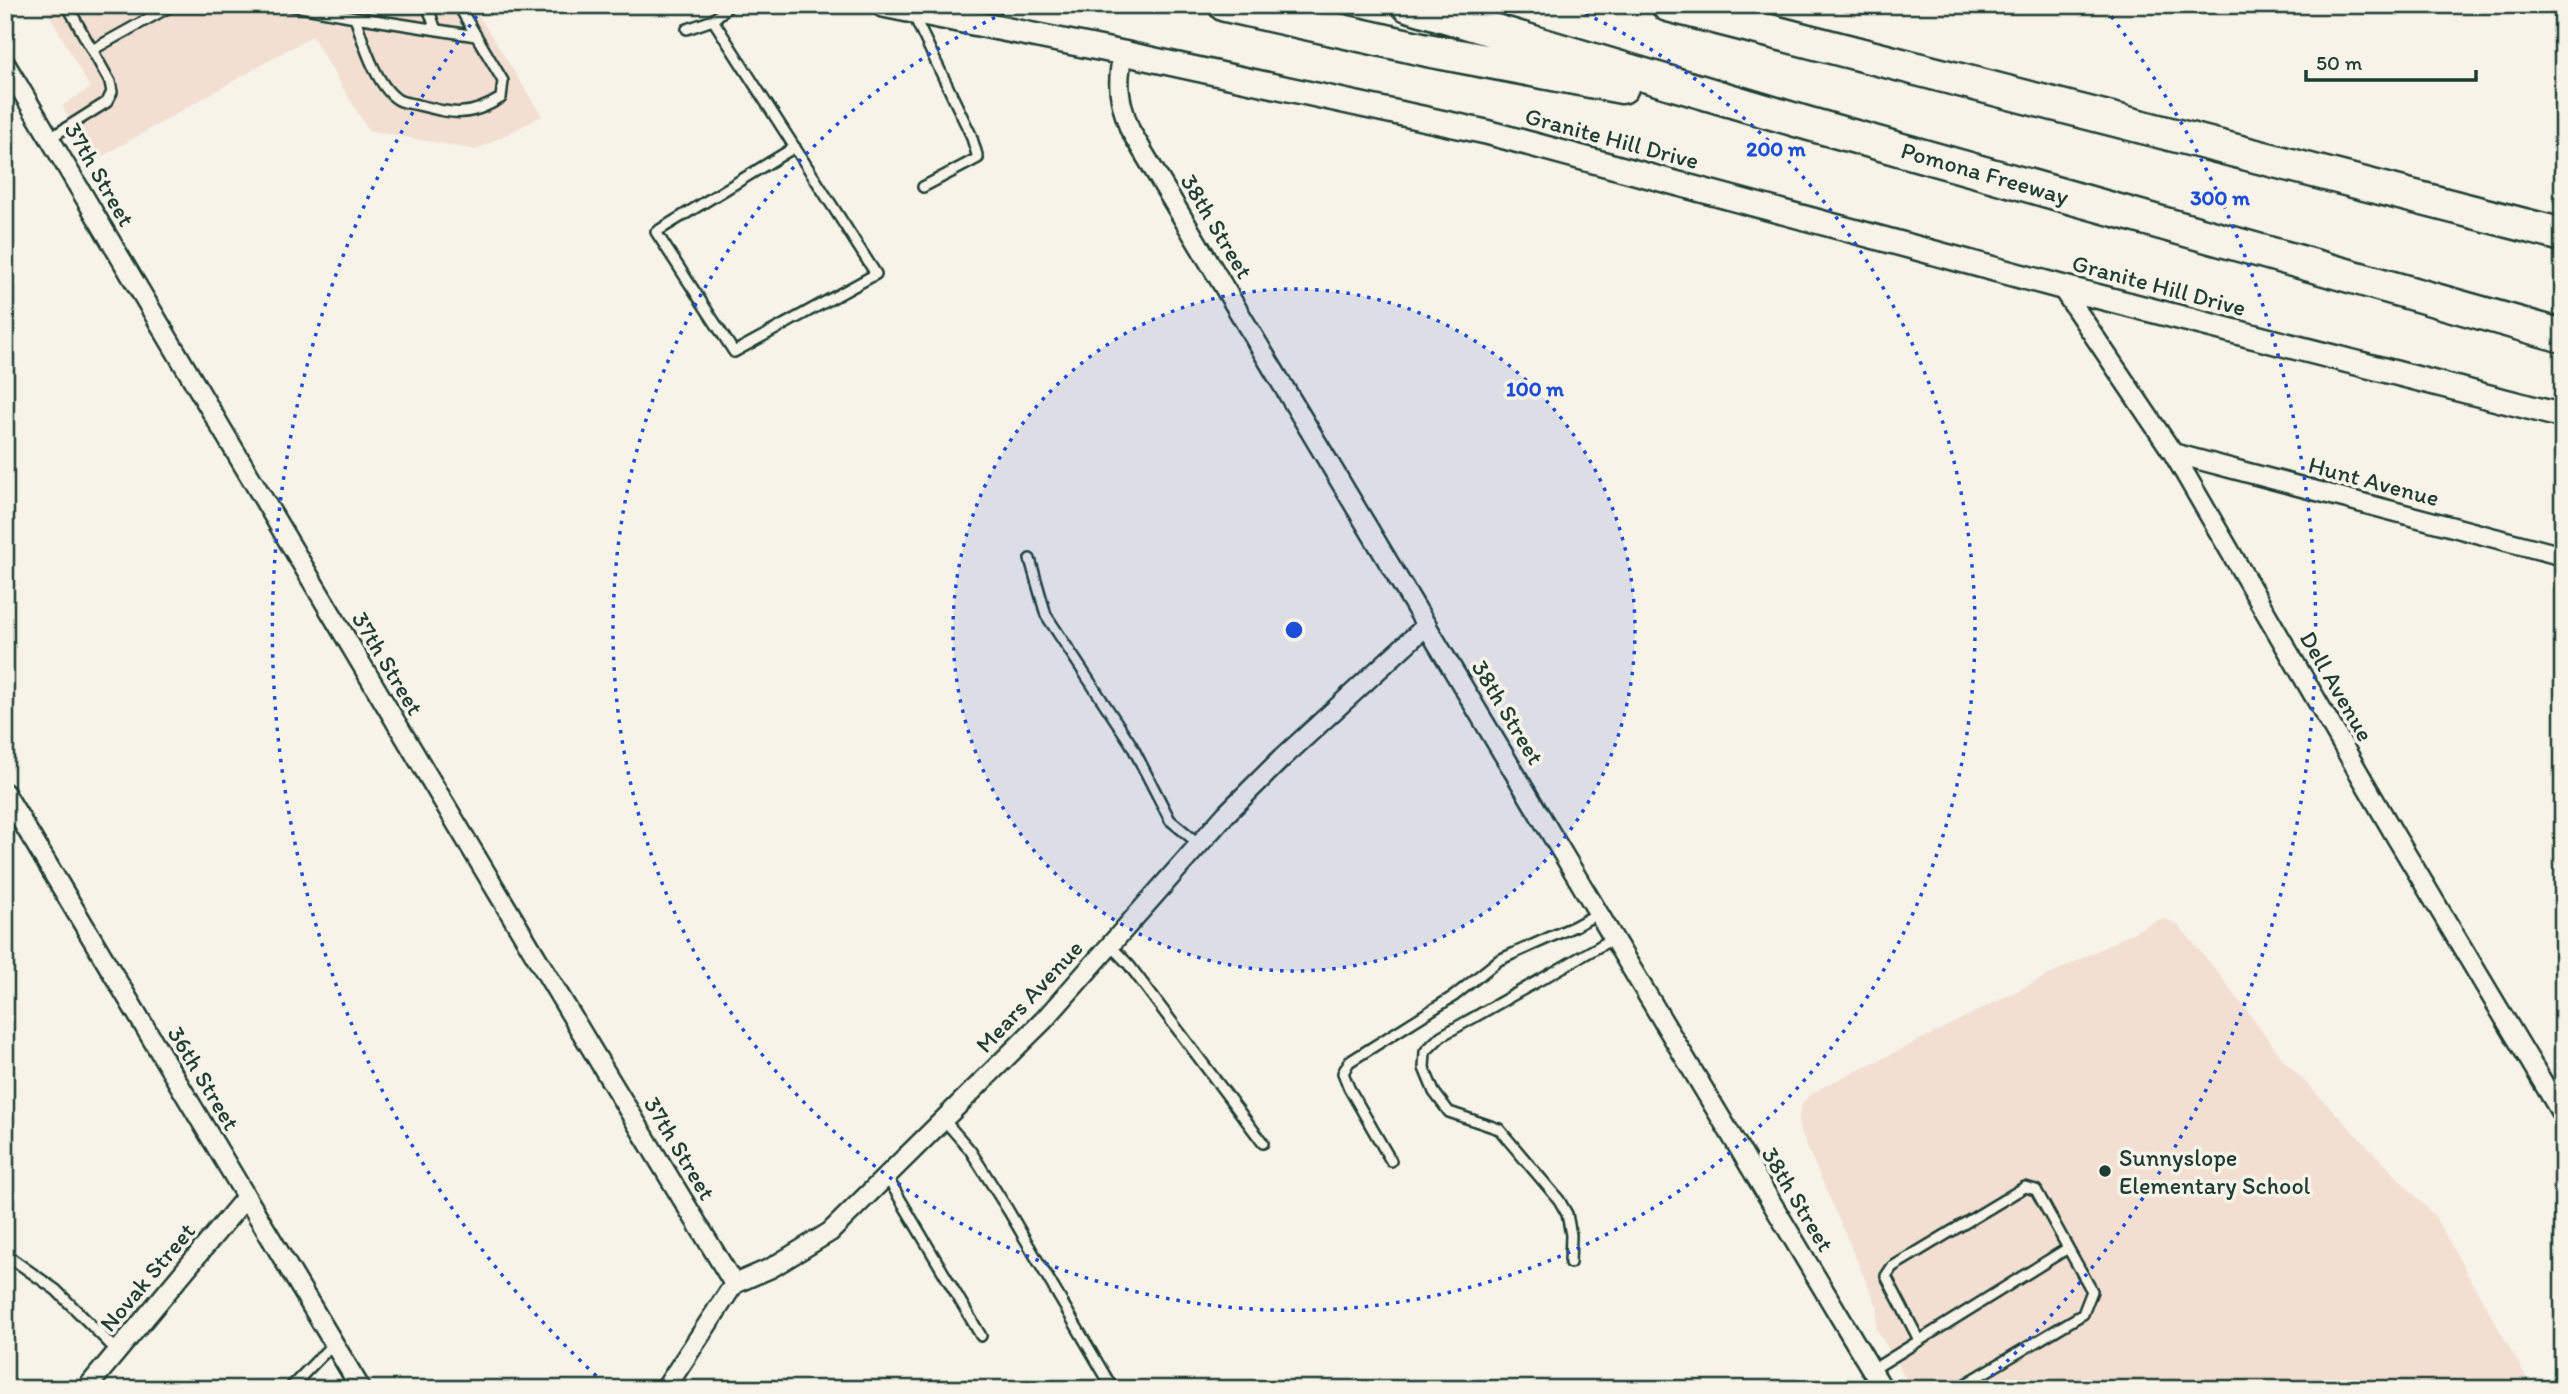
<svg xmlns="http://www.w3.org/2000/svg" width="2568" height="1394" font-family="Itim,sans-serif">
  <rect width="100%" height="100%" fill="#f7f3e8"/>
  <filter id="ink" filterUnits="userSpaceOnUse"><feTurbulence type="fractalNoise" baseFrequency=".0143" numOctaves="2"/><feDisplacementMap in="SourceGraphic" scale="14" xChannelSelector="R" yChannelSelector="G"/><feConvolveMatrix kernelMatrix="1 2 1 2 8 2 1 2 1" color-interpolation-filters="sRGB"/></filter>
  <g filter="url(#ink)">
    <!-- built -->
    <path fill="#f2dfd1" d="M44,5H472L542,116L476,150L368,130L312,36L94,161L62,106L90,88Z
      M2158,920H2168L2178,925L2216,970L2282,1058L2434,1215L2533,1389H1912L1876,1328L1878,1309L1799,1128V1116L1802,1104L1810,1095L1827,1085L1882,1059Z"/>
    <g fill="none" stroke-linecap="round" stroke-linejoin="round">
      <defs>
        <path id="service" d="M289,5L355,17C362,40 376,85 397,99C402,103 411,103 418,105C454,114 468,118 501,98L503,81L458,5
          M427,5L436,30
          M912,12L971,135L978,158L923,187
          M355,17L476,36
          M713,20L876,274L734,352L656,232L795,147
          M687,29L713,20L730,5
          M92,50L173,5
          M50,138L107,102L112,92L110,82L67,5
          M1030,559L1046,615L1131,744L1170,820L1199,844
          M1110,945L1129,965L1263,1143
          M944,1120L970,1150L1008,1210L1113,1389
          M1391,1161L1349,1088L1343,1073L1349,1062L1454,996L1499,960L1575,926L1599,913
          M887,1177L981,1336
          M5,1254L56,1290L117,1351
          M1570,1263L1571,1235L1567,1214L1559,1200L1499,1129L1449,1112L1434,1092L1424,1068L1425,1052L1441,1036L1614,938
          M1919,1340L1886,1276L1892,1267L2025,1187L2036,1190L2068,1248
          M1872,1370L2068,1248L2092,1291L2083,1314L1957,1389
          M289,1389L334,1343"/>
        <path id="minor" d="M1123,53C1116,84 1119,101 1130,130L1883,1389
          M5,63C247,471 487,879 734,1284
          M2061,287L2173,453L2396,837L2563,1116
          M2173,453L2563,556
          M5,793L361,1389
          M86,1389L246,1197
          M665,1389L734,1284L771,1268L830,1232L1044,1020L1226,814L1280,760L1427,625"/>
        <path id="tertiary" d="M883,5L1123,53L1486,132L2061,287L2563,416"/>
        <path id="motorway" d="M1225,5L1427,50L1622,87
          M1408,5L1806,123L2563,336
          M1668,5L2563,235"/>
      </defs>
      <!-- service casing -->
      <use href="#service" stroke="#1f3d34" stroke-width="14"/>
      <!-- minor casing -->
      <use href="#minor" stroke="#1f3d34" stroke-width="23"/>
      <!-- tertiary casing -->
      <use href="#tertiary" stroke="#1f3d34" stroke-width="28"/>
      <!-- motorway casing -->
      <use href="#motorway" stroke="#1f3d34" stroke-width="37"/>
      <!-- service -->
      <use href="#service" stroke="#f7f3e8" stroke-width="9"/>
      <!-- minor -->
      <use href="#minor" stroke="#f7f3e8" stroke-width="18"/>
      <!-- tertiary -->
      <use href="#tertiary" stroke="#f7f3e8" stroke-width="23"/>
      <!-- motorway -->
      <use href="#motorway" stroke="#f7f3e8" stroke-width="32"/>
    </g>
  </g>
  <!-- distance rings -->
  <circle cx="1294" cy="630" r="341" fill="#1d4ed8" fill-opacity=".12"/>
  <g fill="none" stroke="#1d4ed8" stroke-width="3.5" stroke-dasharray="3.5 7">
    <circle cx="1294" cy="630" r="341"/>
    <path d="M1566 5A681 681 0 1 1 1022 5"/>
    <path d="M604 1383A1022 1022 0 0 1 483 8M2105 8A1022 1022 0 0 1 1984 1383"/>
  </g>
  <!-- markers -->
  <circle fill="#1f3d34" stroke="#f7f3e8" stroke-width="2.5" cx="2105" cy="1171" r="7"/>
  <g text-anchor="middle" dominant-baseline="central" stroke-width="7" stroke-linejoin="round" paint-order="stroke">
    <!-- street labels -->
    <g font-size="24" fill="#1f3d34" stroke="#f7f3e8">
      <text transform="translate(1612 138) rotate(15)">Granite Hill Drive</text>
      <text transform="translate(1985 173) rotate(16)">Pomona Freeway</text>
      <text transform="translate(100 174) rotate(60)">37th Street</text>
      <text transform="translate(1217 226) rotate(59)">38th Street</text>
      <text transform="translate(2159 285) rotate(15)">Granite Hill Drive</text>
      <text transform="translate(2374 481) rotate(15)">Hunt Avenue</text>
      <text transform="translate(388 663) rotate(59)">37th Street</text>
      <text transform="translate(2337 686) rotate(60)">Dell Avenue</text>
      <text transform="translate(1508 712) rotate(59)">38th Street</text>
      <text transform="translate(1029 996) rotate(-47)">Mears Avenue</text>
      <text transform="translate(204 1078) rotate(59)">36th Street</text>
      <text transform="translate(680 1148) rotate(59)">37th Street</text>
      <text transform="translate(1798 1199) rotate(59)">38th Street</text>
      <text transform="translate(147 1277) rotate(-50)">Novak Street</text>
    </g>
    <!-- poi labels -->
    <g font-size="24" fill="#1f3d34" stroke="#f7f3e8" text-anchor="start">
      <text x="2119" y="1157">Sunnyslope<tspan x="2119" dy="28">Elementary School</tspan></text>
    </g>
  </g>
  <circle cx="1294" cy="630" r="10" fill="#1d4ed8" stroke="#f7f3e8" stroke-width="3.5"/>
  <g font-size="21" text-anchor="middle" font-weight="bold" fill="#1d4ed8" stroke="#f7f3e8" stroke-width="7" stroke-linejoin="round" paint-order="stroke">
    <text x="1776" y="156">200 m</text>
    <text x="2220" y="205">300 m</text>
    <text x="1535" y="396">100 m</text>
  </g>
  <!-- margin -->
  <rect width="2568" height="1394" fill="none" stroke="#f7f3e8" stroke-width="28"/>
  <rect x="14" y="14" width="2540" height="1366" fill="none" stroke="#1f3d34" stroke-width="2.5" filter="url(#ink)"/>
  <!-- scale -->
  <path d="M2306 70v10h170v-10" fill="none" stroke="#1f3d34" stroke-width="3.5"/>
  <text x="2316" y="70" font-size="21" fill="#1f3d34" stroke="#f7f3e8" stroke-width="5" paint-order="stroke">50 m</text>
</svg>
